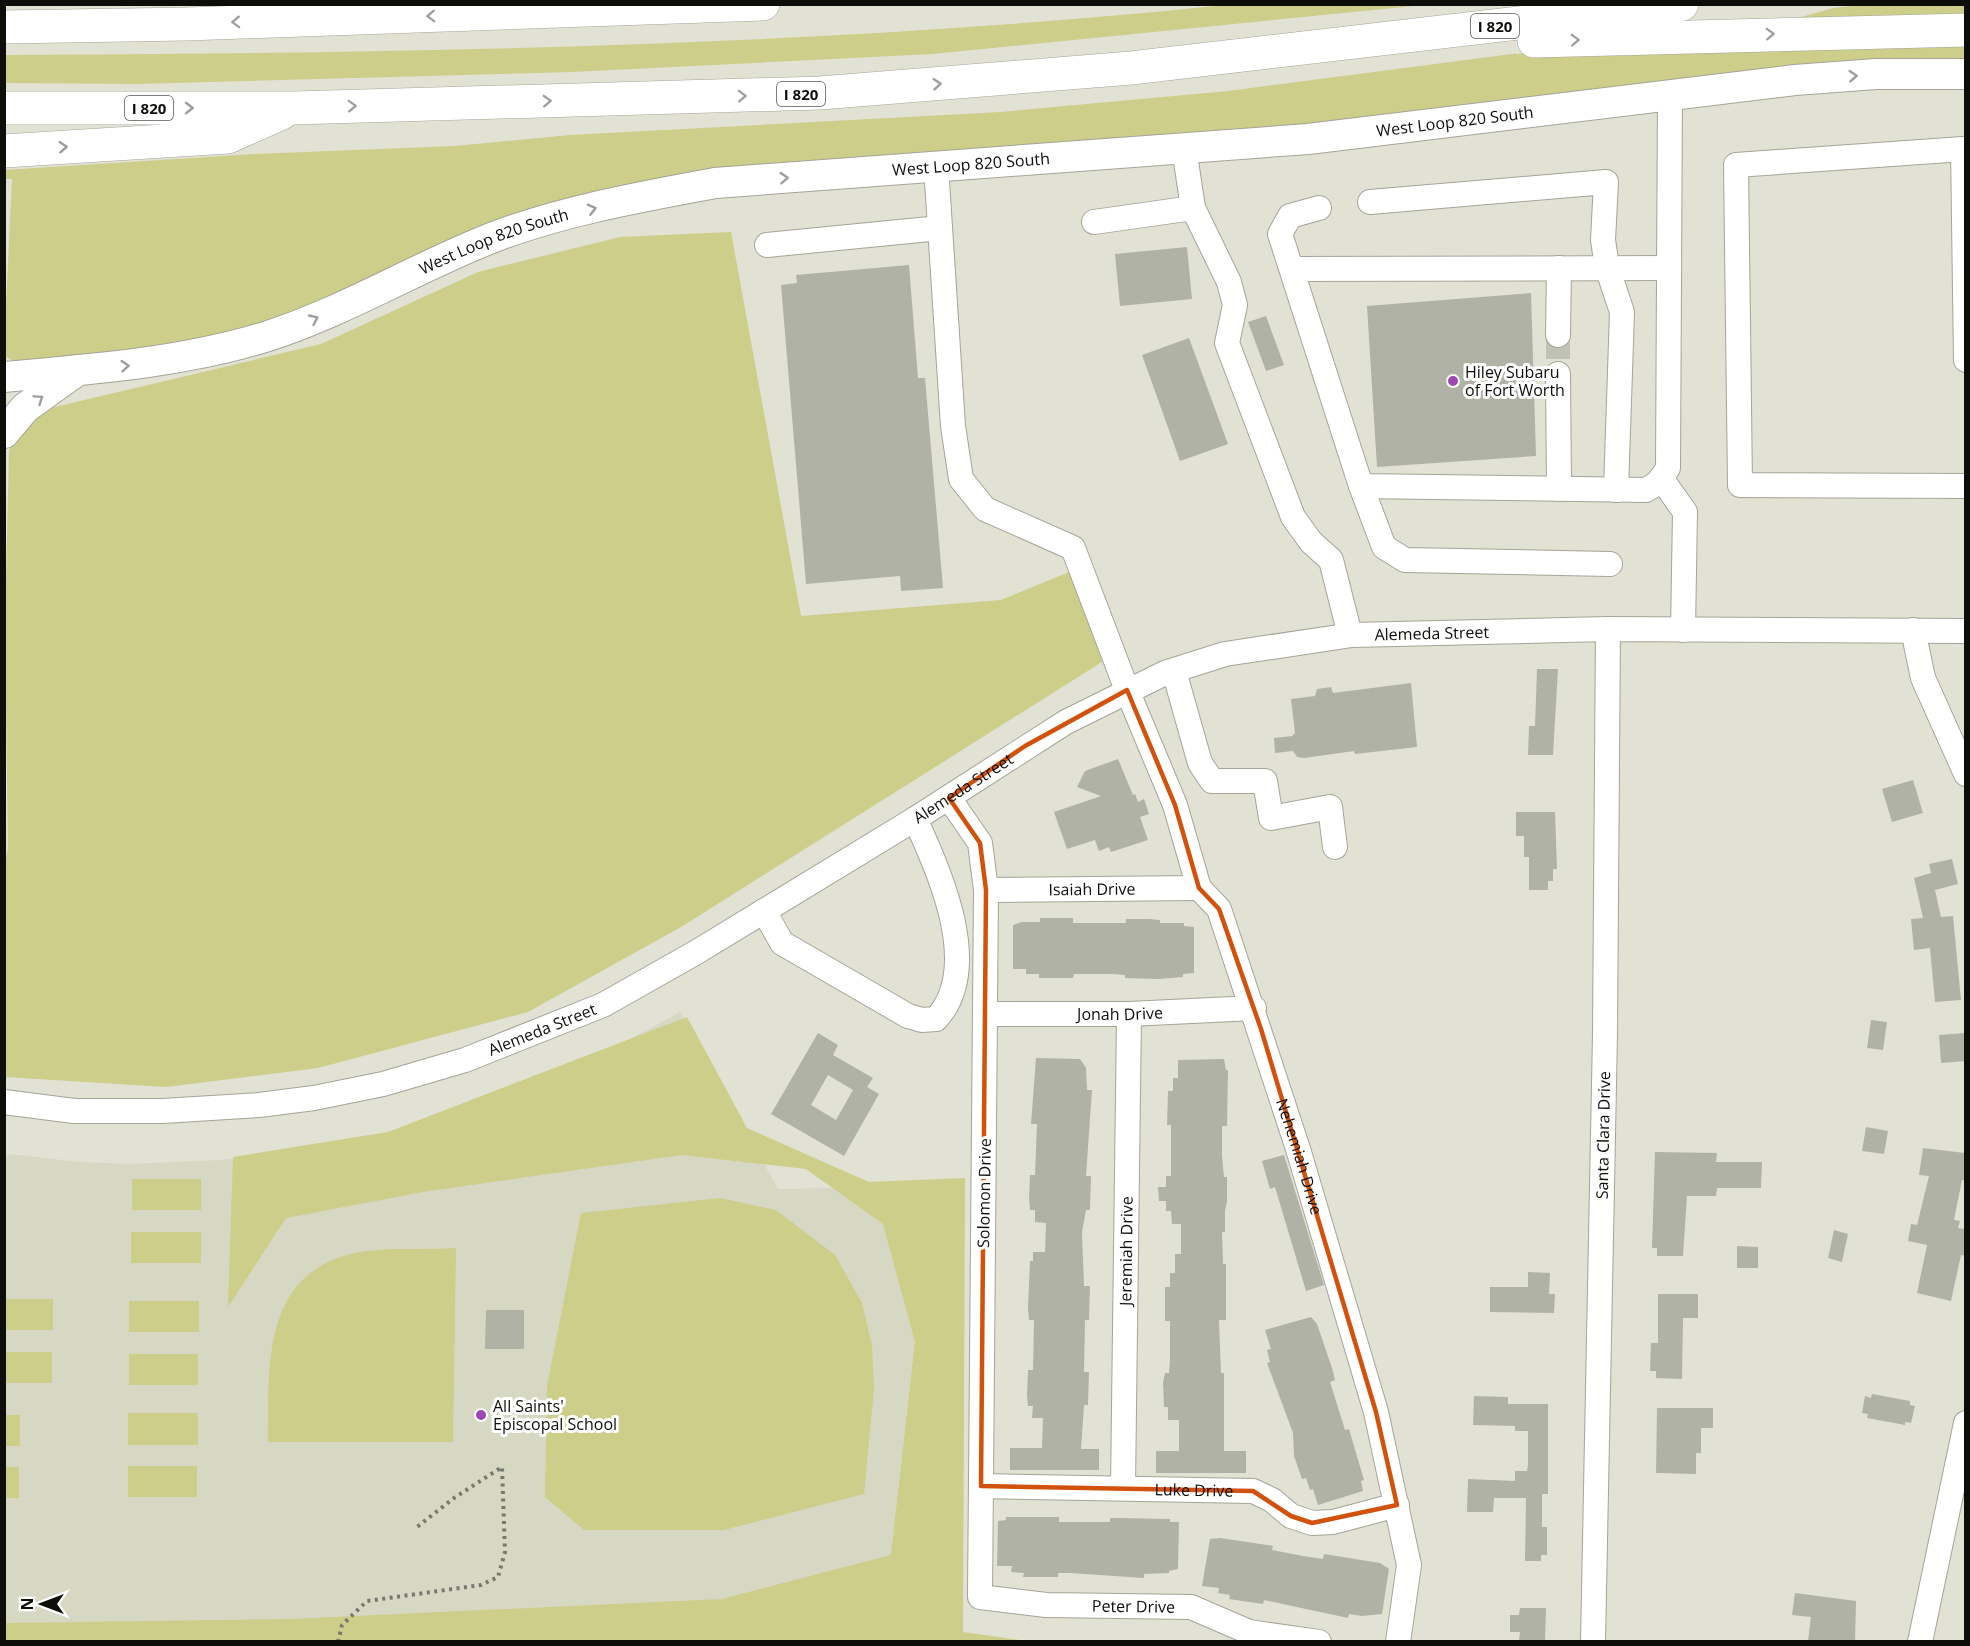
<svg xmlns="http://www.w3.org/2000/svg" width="1970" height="1646" font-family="'Open Sans',sans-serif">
  <rect width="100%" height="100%" fill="#e1e2d4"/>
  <!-- built -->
  <path fill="#d7d8c3" d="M680,1012L778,1189L959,1185L958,1641L5,1642L4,1158L10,1154L80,1162L130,1164L219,1160L275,1155L399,1132L619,1045Z"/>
  <!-- green -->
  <path fill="#ccce89" d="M1225,5H1424L932,54L572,72L138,84L5,83V55C412,53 819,47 1225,5Z
    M1859,5H1965V19L1791,20L1833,8Z
    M1896,40L1965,43V58L1829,62L1482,109L673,183L330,299L239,334L133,354L16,362L6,357L4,350L12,179H5L4,170L255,154L454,146L570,135L1001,112L1228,91L1512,54Z
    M731,232L801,616L1001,600L1074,570L1102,662L681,927L528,1012L318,1068L166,1087L5,1077L4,869L8,848L5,630L9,450L38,411L321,344L478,272L620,237Z
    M687,1017L747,1128L869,1182L965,1178L963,1632L1026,1641H5V1623L291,1619L722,1599L891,1555L915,1342L883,1224L806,1169L682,1155L423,1192L286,1218L228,1307L233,1157L388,1132Z
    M132,1179H201V1210H132Z
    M720,1198L776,1210L835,1255L862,1303L872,1345L874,1389L864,1494L724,1530H584L545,1497L547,1386L581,1213Z
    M201,1232V1263H131V1232Z
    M456,1248L453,1442H268C269,1366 261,1274 355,1253C381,1247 428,1250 456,1248Z
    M4,1299H53V1330H5Z
    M129,1301H199V1332H129Z
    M4,1352H52V1383H5Z
    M129,1354H198V1385H129Z
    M128,1413H198V1445H128Z
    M5,1415H20V1446H5Z
    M128,1466H197V1497H128Z
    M4,1467H19V1498H5Z"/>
  <!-- building -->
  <path fill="#b1b2a6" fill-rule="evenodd" d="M1187,247L1192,299L1120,306L1115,254Z
    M909,265L918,378H925L943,588L901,591L900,576L806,584L781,285L797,283L796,275Z
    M1531,293L1536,456L1377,467L1367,306Z
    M1266,316L1284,365L1266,371L1248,322Z
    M1189,338L1228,444L1180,461L1142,355Z
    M1537,669H1558L1553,755H1528L1529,726H1535Z
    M1411,683L1417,747L1355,754L1354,751L1304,758L1297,757L1293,751L1275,753L1274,738L1292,736L1295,733L1291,699L1315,696L1317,689L1331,687L1333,693Z
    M1118,759L1133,795L1135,794L1138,802L1144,799L1149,814L1140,817L1148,840L1111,852L1109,847L1099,851L1095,840L1067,849L1054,812L1101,796L1077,787L1085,771Z
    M1913,780L1923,813L1892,822L1882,789Z
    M1516,812H1555L1557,869H1553V881H1548V890H1529V857H1524V836H1516Z
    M1952,859L1958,884L1935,890L1941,917L1953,916L1961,1000L1935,1002L1930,948L1914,950L1911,919L1923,918L1914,878L1931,873L1929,864Z
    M1040,918H1073V923H1126V919H1149L1160,920V923H1184V926L1194,927V973L1183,974V977L1159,979L1125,978V975L1112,974H1074L1073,978H1039V974H1026V969H1013V925L1022,922H1040Z
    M1871,1020L1887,1022L1883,1050L1867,1048Z
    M818,1033L838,1045L833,1055L873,1078L867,1087L879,1094L844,1156L771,1114ZM828,1075L853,1090L836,1120L811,1105Z
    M1965,1033V1061L1941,1063L1939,1035Z
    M1036,1058L1080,1059L1086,1068L1087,1090H1092L1086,1176H1091L1090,1210H1086L1082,1232L1084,1286H1090L1089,1320H1085L1084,1372H1089L1088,1405H1084L1081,1449H1099V1470H1010V1448H1042L1043,1418H1032L1033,1406H1028L1027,1395L1028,1370H1033L1034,1320H1029L1028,1308L1030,1261H1033V1252H1045L1046,1223L1035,1222V1210H1030L1029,1199L1030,1175H1035L1037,1124H1031Z
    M1224,1059L1226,1070H1228L1227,1126H1222V1156L1224,1177H1227V1201L1225,1211V1232H1222L1223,1264H1226V1320H1219L1221,1373H1224V1451H1246V1473H1156V1451H1179V1420H1168V1407H1164L1163,1383L1165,1373H1169L1170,1360V1321H1165V1287H1170V1273H1175V1254H1181V1224H1172L1171,1211H1166V1201H1159L1158,1187H1166V1176H1171V1125H1167L1168,1091H1173V1078H1178V1060Z
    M1866,1127L1888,1131L1884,1154L1862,1151Z
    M1923,1148L1965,1153V1180H1962L1954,1220L1960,1221L1958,1228L1965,1229V1256L1961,1255L1951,1301L1917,1293L1927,1245L1908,1241L1911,1224L1917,1225L1929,1176L1919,1175Z
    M1655,1152L1717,1153L1716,1162H1762L1761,1188H1717L1716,1196H1687L1683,1256H1657V1248H1652Z
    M1284,1155L1324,1285L1306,1291L1275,1187L1270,1189L1262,1161Z
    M1834,1230L1848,1234L1842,1262L1828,1258Z
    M1737,1246L1758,1247V1268H1737Z
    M1528,1272L1550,1273L1549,1294H1555L1554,1313L1490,1312V1287H1528Z
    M1658,1294H1698V1318H1683L1682,1379L1656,1378V1371H1650L1651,1343H1658Z
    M486,1310H524V1349H485Z
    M1311,1317L1317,1324L1332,1368L1335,1380L1330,1382L1345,1430L1349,1429L1364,1480L1361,1481L1363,1491L1318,1505L1313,1489L1310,1490L1306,1478L1302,1479L1294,1456L1293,1433L1267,1363L1270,1362L1267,1350L1271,1349L1265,1330Z
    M1872,1394L1910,1401V1405L1915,1406L1911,1423L1905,1422V1425L1867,1418L1868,1414L1862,1413L1865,1396L1871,1398Z
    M1474,1396L1508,1397V1404H1548V1494H1542V1527H1547V1555H1541V1561H1525L1526,1498H1494L1493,1512H1467L1468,1479L1515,1481V1471H1527L1528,1465V1431H1515V1426L1473,1425Z
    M1657,1408H1713V1428H1701V1453H1696V1474L1656,1473Z
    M1006,1517H1059V1522H1110V1518H1122L1170,1519V1522H1179L1178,1569L1169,1571V1573L1144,1574V1578L1070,1573H1058V1577H1023L1024,1573L1011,1572L1012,1566H997L998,1521L1006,1520Z
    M1220,1538L1273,1546L1272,1550L1303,1556L1323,1559L1324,1554L1380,1563L1389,1569L1382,1614L1362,1616L1349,1614L1348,1618L1264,1600L1263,1604L1229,1599L1230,1595L1218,1593L1219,1588L1202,1586L1210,1539Z
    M1795,1593L1856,1601L1855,1641H1808L1811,1617L1792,1615Z
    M1520,1608H1546L1545,1641H1519L1520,1632H1510V1615H1519Z"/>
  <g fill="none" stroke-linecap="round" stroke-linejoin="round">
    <!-- minor-tunnel -->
    <path stroke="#c1c2b6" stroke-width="24" stroke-dasharray="24 12" stroke-linecap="butt" d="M1558,335V374"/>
    <defs>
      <g id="minor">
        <path d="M1184,148L1193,208L1229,282L1235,305L1227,343L1293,517L1311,542L1331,560L1350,635"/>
        <path id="s1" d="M936,166L953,426L961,479L985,509L1073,548L1127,690L1175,805L1199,888L1219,909L1298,1149L1376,1412L1409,1565L1398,1642"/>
        <path d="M1370,202L1606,182L1603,240L1607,267L1622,312L1616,490"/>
        <path d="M1319,208L1290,216L1280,234L1361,486L1646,490L1659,482L1668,468L1670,94"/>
        <path d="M1094,222L1193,208"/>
        <path d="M767,245L940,228"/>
        <path d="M1292,269L1669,268"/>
        <path d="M1558,335L1559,268"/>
        <path d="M1966,360L1963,149L1736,165L1740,485L1966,486"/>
        <path d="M1558,374L1559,489"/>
        <path d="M1661,478L1685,512L1683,630"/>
        <path d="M1361,486L1384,547L1405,560L1610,564"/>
        <path d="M1913,630L1923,678L1966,774"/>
        <path d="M1174,671L1200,763L1212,781H1265L1271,818L1330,807L1335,847"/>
        <path id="s2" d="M949,798L980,843L986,890L980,1597L1046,1605L1191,1607L1249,1632L1319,1642"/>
        <path id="s3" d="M986,890L1199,888"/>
        <path d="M764,911L782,943L908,1016L922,1020L936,1019C983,969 940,872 915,819"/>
        <path id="s4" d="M985,1014H1129L1254,1008"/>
        <path id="s5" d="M4,1102L74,1111H163L259,1105L314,1098L383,1084L465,1060L603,1005L695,953L915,819L1066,722L1165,673L1225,654L1352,635L1608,629L1966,631"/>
        <path id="s6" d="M981,1486L1253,1491L1272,1500L1291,1516L1312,1523L1333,1522L1397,1505"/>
        <path id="s7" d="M1123,1487L1129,1014"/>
        <path id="s8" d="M1593,1642L1605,1034L1608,629"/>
        <path d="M1920,1642L1966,1423"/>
      </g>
      <g id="major">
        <path id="s9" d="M4,377C92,369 180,363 265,337C344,312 417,267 494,237C565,210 641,197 715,183L1308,139L1795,80L1876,74H1966"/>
        <path d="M4,433L25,408L78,370"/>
      </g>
      <path id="highway" d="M4,27L187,24L763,4
        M1534,41L1966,30
        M4,108H294L820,93L1131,68L1682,4
        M4,151L228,137L282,113"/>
    </defs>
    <!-- minor casing -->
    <use href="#minor" stroke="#a4a498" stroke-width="26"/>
    <!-- major casing -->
    <use href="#major" stroke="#a4a498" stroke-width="32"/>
    <!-- highway casing -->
    <use href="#highway" stroke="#a4a498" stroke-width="34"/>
    <!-- path -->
    <path stroke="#77786f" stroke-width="4" stroke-dasharray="3 4.5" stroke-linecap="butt" d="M338,1642L342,1625L367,1601L481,1585L498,1577L505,1552L502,1467L454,1498L417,1527"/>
    <!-- minor -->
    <use href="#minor" stroke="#fff" stroke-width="24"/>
    <!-- major -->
    <use href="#major" stroke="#fff" stroke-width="30"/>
    <!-- highway -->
    <use href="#highway" stroke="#fff" stroke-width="33"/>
  </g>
  <!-- one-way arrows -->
  <defs><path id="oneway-chevron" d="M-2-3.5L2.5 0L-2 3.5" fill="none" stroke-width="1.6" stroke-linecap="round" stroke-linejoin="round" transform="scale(1.5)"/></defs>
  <g stroke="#9e9f9d">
    <use href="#oneway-chevron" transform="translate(431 16) rotate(178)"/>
    <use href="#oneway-chevron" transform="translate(236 22) rotate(178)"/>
    <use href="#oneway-chevron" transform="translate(1770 34) rotate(-2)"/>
    <use href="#oneway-chevron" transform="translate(1575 40) rotate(-2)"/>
    <use href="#oneway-chevron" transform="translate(1853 76) rotate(-4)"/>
    <use href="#oneway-chevron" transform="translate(937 84) rotate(-5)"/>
    <use href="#oneway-chevron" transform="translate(742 96) rotate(-2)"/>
    <use href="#oneway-chevron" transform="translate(547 101) rotate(-2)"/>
    <use href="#oneway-chevron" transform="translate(352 106) rotate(-2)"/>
    <use href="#oneway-chevron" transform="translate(189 108)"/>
    <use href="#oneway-chevron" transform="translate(63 147) rotate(-4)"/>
    <use href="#oneway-chevron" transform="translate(784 178) rotate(-4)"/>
    <use href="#oneway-chevron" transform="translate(592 209) rotate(-14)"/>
    <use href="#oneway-chevron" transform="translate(314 319) rotate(-25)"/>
    <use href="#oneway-chevron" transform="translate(125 366) rotate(-5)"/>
    <use href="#oneway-chevron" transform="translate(39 399) rotate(-34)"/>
  </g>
  <!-- marked area -->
  <path fill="none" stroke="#d2520c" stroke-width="4.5" stroke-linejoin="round" d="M1127,690L1175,805L1199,888L1219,909L1261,1029L1376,1412L1397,1505L1312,1523L1291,1516L1253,1491L981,1486L986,890L980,843L949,798L1025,746Z"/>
  <!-- markers -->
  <g fill="#9e47b4" stroke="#fff" stroke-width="2">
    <circle cx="1453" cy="381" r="6"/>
    <circle cx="481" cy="1415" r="6"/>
  </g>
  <g text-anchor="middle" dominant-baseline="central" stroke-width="6" stroke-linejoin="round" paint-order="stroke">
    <!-- shield labels -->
    <g fill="#fff" stroke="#565653" stroke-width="1.5">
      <rect x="1471" y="14" width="48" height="24" rx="4.5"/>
      <rect x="777" y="82" width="48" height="24" rx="4.5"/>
      <rect x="125" y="96" width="48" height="24" rx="4.5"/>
    </g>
    <g font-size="15" font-weight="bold" fill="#0d0e09">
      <text x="1495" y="26">I 820</text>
      <text x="801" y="94">I 820</text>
      <text x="149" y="108">I 820</text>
    </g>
    <!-- street labels -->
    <g font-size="16" fill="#0d0e09" stroke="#fff">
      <text stroke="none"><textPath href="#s9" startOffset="1485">West Loop 820 South</textPath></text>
      <text stroke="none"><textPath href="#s9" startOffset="999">West Loop 820 South</textPath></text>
      <text stroke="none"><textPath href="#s9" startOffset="513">West Loop 820 South</textPath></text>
      <text stroke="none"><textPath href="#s5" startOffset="1540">Alemeda Street</textPath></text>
      <text stroke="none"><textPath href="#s5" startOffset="1036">Alemeda Street</textPath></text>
      <text stroke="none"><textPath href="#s3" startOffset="106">Isaiah Drive</textPath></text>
      <text stroke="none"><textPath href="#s4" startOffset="135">Jonah Drive</textPath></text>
      <text stroke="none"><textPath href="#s5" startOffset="550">Alemeda Street</textPath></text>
      <text stroke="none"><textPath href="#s8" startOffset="507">Santa Clara Drive</textPath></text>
      <text stroke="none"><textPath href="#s1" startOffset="1101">Nehemiah Drive</textPath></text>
      <text transform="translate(984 1193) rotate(-89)">Solomon Drive</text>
      <text stroke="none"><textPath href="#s7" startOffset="236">Jeremiah Drive</textPath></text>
      <text stroke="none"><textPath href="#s6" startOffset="213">Luke Drive</textPath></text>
      <text stroke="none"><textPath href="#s2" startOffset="963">Peter Drive</textPath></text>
    </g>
    <!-- poi labels -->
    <g font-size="16" fill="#0d0e09" stroke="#fff" text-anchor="start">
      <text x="1465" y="372">Hiley Subaru<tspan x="1465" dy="18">of Fort Worth</tspan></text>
      <text x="493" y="1406">All Saints'<tspan x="493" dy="18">Episcopal School</tspan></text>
    </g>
  </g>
  <!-- border -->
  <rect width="1970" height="1646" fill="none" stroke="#0d0e09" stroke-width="12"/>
  <!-- north arrow -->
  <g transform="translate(42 1604) rotate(270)" stroke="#ffffff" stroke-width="4.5" paint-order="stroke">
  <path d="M0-4.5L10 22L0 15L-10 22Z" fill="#0d0e09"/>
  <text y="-9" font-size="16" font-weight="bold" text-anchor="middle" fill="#0d0e09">N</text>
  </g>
</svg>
